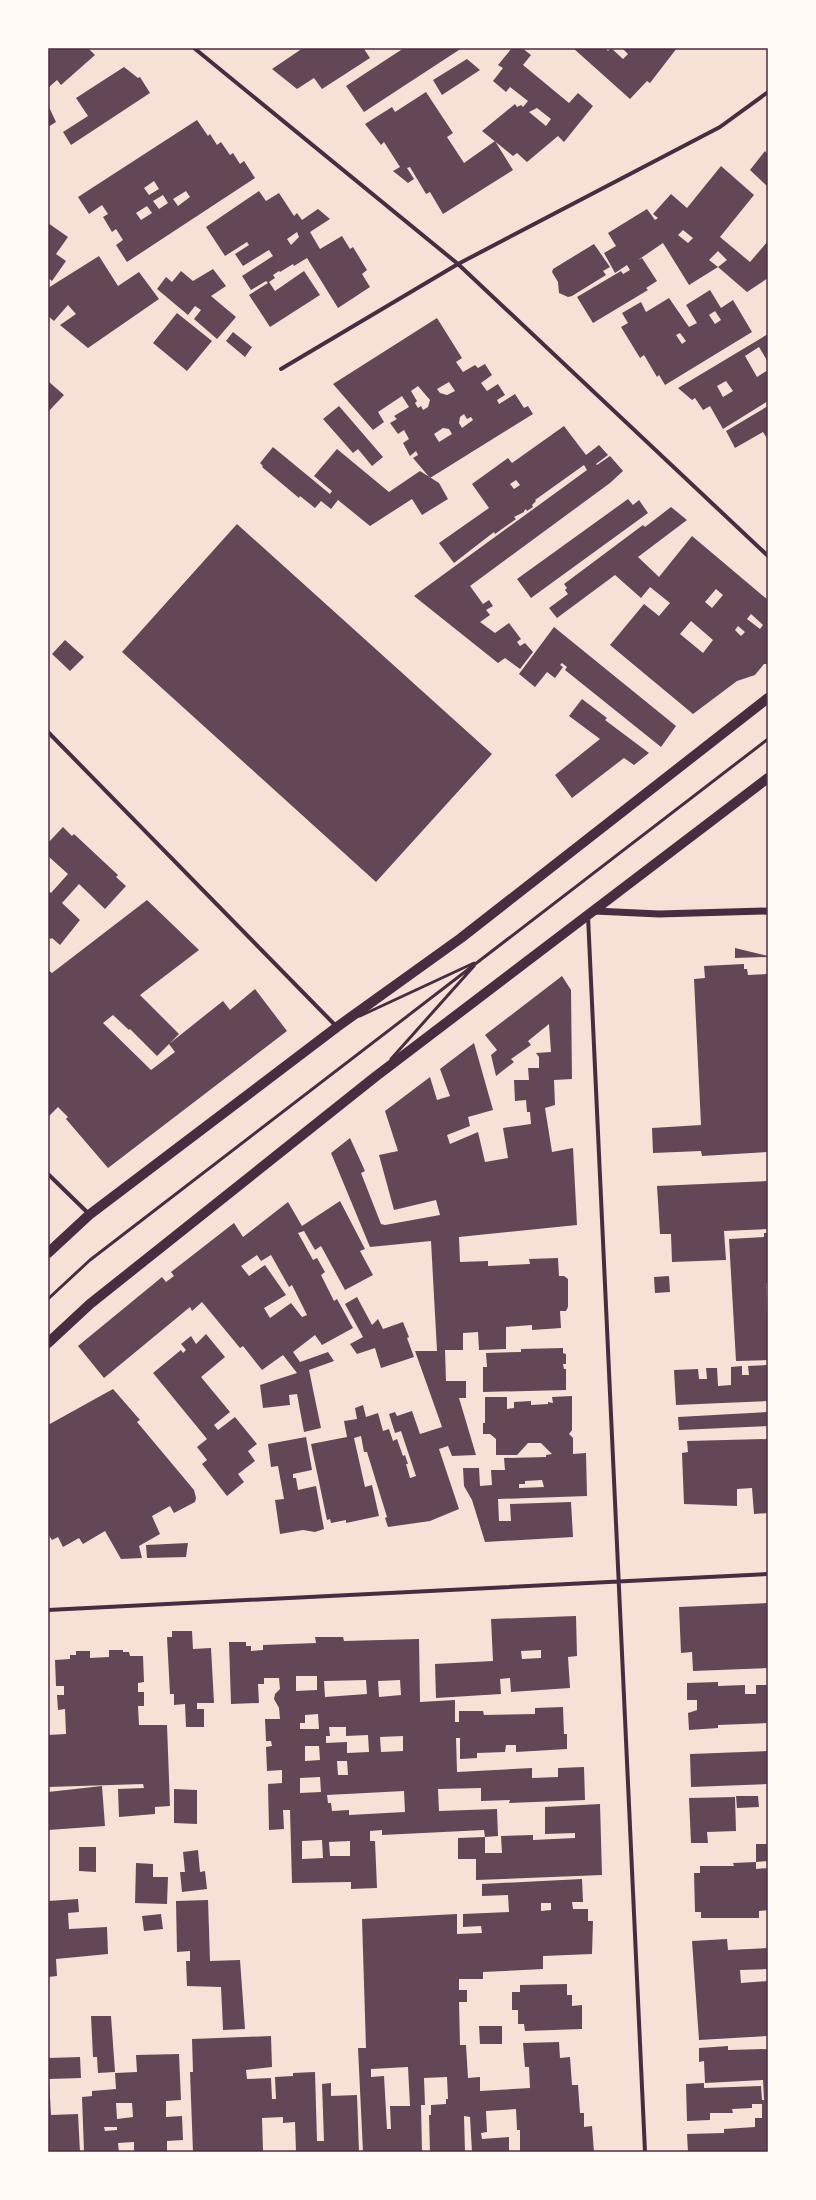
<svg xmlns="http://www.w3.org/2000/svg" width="816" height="2200" font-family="Overpass,sans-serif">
  <rect width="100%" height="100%" fill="#f7e1d7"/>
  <!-- building -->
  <path fill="#644757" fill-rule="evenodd" d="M52,48H88L95,55L61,85L57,80L48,88V52Z
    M303,48H366L364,49L370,58L322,89L314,78L297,89L272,69Z
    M404,48H462L364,112L346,86Z
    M512,48H522L531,55L523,65L569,103L578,93L593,106L564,142L558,136L527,162L517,153L513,156L482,131L515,104L517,107L521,105L523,107L528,101L510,87L506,92L493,81L503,68L498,65ZM537,108L551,119L546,126L529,112Z
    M573,48H605L608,51L611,48L623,59L628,54L622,48H677L650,83L647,81L630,99Z
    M467,59L480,70L442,95L433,80Z
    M124,67L138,78L140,77L150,93L71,145L63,132L88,116L76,98Z
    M426,92L453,133L447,137L464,163L495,141L513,170L443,214L430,192L426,194L410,167L407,168L414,179L408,183L393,171L400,167L384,142L381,145L365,124L392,107L395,112Z
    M48,105L56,122L48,127Z
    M197,120L208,136L210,134L217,145L221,142L230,155L233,153L240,164L244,161L255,178L127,262L116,245L123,240L116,229L112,232L103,217L108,214L102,205L89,214L78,197ZM154,181L159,189L149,195L144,188ZM186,191L190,197L178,206L173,199ZM163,195L168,203L159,209L153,201ZM147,206L152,213L141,220L136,213Z
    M765,151L768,154V187L750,170Z
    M721,166L754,195L720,237L750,262L768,241V278L747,292L718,267L727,260L718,251L709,260L718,267L689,285L663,243L638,260L642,258L657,281L646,288L648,290L593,323L577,297L621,271L623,274L630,270L627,265L615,273L604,253L616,246L608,233L647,209L655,220L658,218L653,214L671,194L687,208ZM683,230L693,238L688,243L678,235Z
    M259,191L266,201L279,193L294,216L297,213L302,220L318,209L330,219L310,232L320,249L342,236L350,249L353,247L367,270L362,274L370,287L338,308L307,258L294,266L293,264L280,272L279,271L273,275L275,278L269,282L275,291L304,271L320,295L270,327L249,295L268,283L266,281L251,290L242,276L273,256L269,250L243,266L235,254L249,245L247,242L225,256L206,227ZM297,232L299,237L291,245L287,239Z
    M48,223L68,237L56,254L66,261L52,281L48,278Z
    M594,244L610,267L603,271L606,275L572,296L568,297L559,293L558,282L552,272L553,269Z
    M99,256L118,286L139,272L159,299L88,348L60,325L76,314L68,305L54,321L48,316V288Z
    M213,269L226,286L211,296L236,317L217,339L194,319L201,310L195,306L188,315L157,289L166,277L172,282L181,271L193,281Z
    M710,290L721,308L733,300L752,332L665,385L659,375L657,377L644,355L640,358L621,327L628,323L622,313L641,302L646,312L669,298L689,327L697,323L686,305ZM715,311L721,320L715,324L709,315ZM680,333L686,341L682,344L676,335Z
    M177,313L212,341L187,371L153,343Z
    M437,318L462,358L456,362L463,372L475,365L478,368L485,364L492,375L481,383L487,391L498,384L505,395L497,400L499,404L515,394L524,408L528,406L533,414L430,478L413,458L418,455L416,451L410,456L403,443L409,439L404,430L398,434L390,423L397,419L394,416L409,407L402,396L378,412L384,422L373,430L333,384ZM449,382L455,391L447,395L440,393L437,389ZM418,386L430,400L428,407L423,410L421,406L418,408L415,403L417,401L411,391ZM464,414L467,419L471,417L473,420L462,428L459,423L460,417ZM443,428L449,429L452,434L439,442L434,434Z
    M233,332L252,347L245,357L226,341Z
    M768,334V362L759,347L745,356L757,377L768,370V401L723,429L710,406L703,410L695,398L692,400L678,388ZM726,381L733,391L723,397L717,386Z
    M48,381L64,395L48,412Z
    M339,406L383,457L372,466L358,449L353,453L323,419Z
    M768,406V440L763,432L735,448L726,431Z
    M564,426L586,455L599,445L608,455L596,464L597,465L610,456L623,471L610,483L470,586L483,604L489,600L493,606L486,610L490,615L480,622L495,633L509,623L521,639L517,642L520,646L525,643L533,652L520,669L505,658L498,663L414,596L587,470L584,465L535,500L536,501L532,505L533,507L527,511L526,509L524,511V512L514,517L516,519L495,534L494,532L454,563L439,543L489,508L472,484L508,458L512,463ZM516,480L520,485L514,489L510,484Z
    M273,447L330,494L332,491L314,476L337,449L389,492L420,471L439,483L448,499L422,515L412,499L370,526L338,500L331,509L321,501L315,508L300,496L299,498L262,467L263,466L260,463Z
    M628,499L633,505L639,500L648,513L531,598L517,579Z
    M671,507L687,520L638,557L659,577L692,536L768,600V664H764L755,675L737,681L693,714L610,645L644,604L659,616L670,603L650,587L641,598L615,575L557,618L549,608L568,594L565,590L567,588L564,584L643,525L645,527ZM716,589L723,595L712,608L705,602ZM751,614L763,625L760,629L747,619ZM691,621L713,640L703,653L680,634ZM738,626L745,632L741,636L735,630Z
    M237,524L492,754L376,882L122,652Z
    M554,627L676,726L661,747L565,670L567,667L562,663L560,665L563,667L555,678L547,672L535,687L519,674Z
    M65,640L84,657L70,671L52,654Z
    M582,699L607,718L605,720L649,753L634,765L624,758L572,798L555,775L600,739L569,716Z
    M63,827L72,836L74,834L118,875L116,877L126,886L105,909L79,884L62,903L80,920L60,945L52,938L51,939L48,937V891L51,893L68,874L48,856V843Z
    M147,900L199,950L140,995L179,1034L169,1044L223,1001L230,1010L255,989L287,1031L108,1168L66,1119L68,1117L58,1107L48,1117V970L52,973ZM113,1015L129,1030L130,1029L157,1056L169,1044L175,1052L151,1070L103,1023Z
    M735,948L768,956V957L735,958Z
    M744,964V969H747L748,975L768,974V1152L702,1156L701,1151L653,1153L652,1128L701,1125L694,979L705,978L704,966Z
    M562,976L571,990L572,1079L554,1080L555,1105L545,1108L552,1152L573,1148L577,1225L459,1237L460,1262L488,1261V1266L530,1264L529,1259L558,1258L559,1276H564L568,1279V1307L566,1311H560L561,1328L532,1330V1325L506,1327V1349L479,1350L478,1332L463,1333V1350H445L446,1381H466V1398H459L476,1455L452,1456L448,1446L439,1449L459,1509L430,1521L388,1527L385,1518L387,1517L367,1452H364L361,1436L354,1438L365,1487L372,1485L379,1516L346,1523V1520L331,1523L330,1519L327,1520L311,1444L347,1437L344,1421L357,1419L355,1408L363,1405L366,1417L378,1413L383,1431L389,1429L393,1441L397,1439L403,1456L405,1455L408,1464H406L410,1478L416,1476L401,1431L395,1433L389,1414L395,1412L397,1416L412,1411L420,1434L442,1427L415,1351H437L431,1241L370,1247L331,1153L350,1138L365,1171L361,1173L381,1224L385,1225L440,1215L436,1200L394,1210L379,1155L398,1151L385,1111L430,1077L437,1100L450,1096L440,1069L474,1043L493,1110L468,1117L470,1126L447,1135L450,1144L478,1132L485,1162L508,1158L503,1128L531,1124L530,1112H527L526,1100L515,1101L514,1080H529L528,1068H539V1057L536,1053L551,1052L549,1024L528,1041L531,1045L511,1059L514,1062L496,1076L491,1055L497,1050L485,1035Z
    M768,1181V1229L724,1231L726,1260L672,1262L671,1234H660L657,1186Z
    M340,1201L365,1249L360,1251L373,1275L345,1290L321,1246L315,1250L304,1231L298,1233L313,1260L317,1258L325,1272L321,1275L334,1301L337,1299L353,1328L322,1345L315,1335L293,1352L300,1362L328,1352L334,1361L309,1370L321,1428L304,1432L297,1394L289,1395L290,1405L263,1408L260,1385L297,1373L283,1355L262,1370L243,1346L240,1348L202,1302L192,1311L190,1307L104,1378L78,1346L162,1277L166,1282L174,1276L171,1272L234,1223L243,1237L288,1202L302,1226ZM257,1255L261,1261L271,1255L289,1287L292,1285L307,1315L302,1317L291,1303L270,1318L264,1308L286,1295L265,1265L249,1276L241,1266Z
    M764,1233H768V1283H766L768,1360L736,1361L729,1239L764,1237Z
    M669,1276L670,1292L655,1293L654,1277Z
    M357,1297L372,1325L378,1319L383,1329L403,1322L409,1337L407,1338L414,1357L381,1368L375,1348L357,1354L350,1344L363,1337L345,1304Z
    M206,1334L225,1357L201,1377L230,1412L214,1425L218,1430L235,1417L257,1444L248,1451L255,1461L238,1474L244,1482L227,1496L202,1464L207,1460L197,1447L207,1439L153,1373L181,1350L183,1353L186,1350L181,1344L191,1336L196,1344Z
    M563,1348V1353L566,1354V1364H563L564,1369H566V1390L483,1392V1367H487L486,1353L521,1352V1349Z
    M768,1365V1401L676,1405L674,1370L698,1369L699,1379H707L706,1368H717L718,1386L731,1385V1367L742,1366V1375H749L748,1366Z
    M113,1389L140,1420L137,1422L194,1490L196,1498L195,1502L174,1513L170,1506L152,1516L160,1534L139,1546L142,1558L121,1559L105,1531L83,1544L79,1538L63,1547L58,1537L52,1540L48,1534V1425Z
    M572,1396V1430L569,1434L573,1438V1454L586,1453L587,1496L498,1499L499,1521H511L510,1504L571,1502L573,1537L485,1542L472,1500L464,1486L463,1468H479L480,1486L492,1485L491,1470H505L504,1458L546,1457V1455L552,1454L541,1443H528L517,1455H496V1439L490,1434H483V1423H485V1397H507V1409L514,1408V1402L531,1401V1405L548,1404V1402L553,1403L552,1397ZM542,1480L544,1487L519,1488V1484H525V1481Z
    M768,1412V1426L679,1430L678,1417Z
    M306,1437L312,1470L293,1474V1478H296L298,1490L316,1486L324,1529L315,1532L303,1530L280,1534L275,1500L284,1499L278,1466L271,1467L268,1444Z
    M768,1439V1513L754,1514L752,1488L737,1489V1506L684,1504L682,1453L688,1452L687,1441Z
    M188,1543L186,1557L147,1558L146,1545Z
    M768,1603V1668L693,1671L692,1652L681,1653L679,1607Z
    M576,1616L577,1656L568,1657L570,1688L511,1692L510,1678L500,1679L501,1694L436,1698L435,1664L493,1661L491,1619ZM541,1650V1658L522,1659L521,1651Z
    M172,1631H192L193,1649L211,1648L214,1703H197V1709H204V1727H186L185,1704L174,1705V1694H170L167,1637H172Z
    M315,1637H343L344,1641L419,1639L420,1702L455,1700V1722H459V1711H483L484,1715L535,1714V1708L563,1707L564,1734H567V1749L516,1752V1745H506L505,1752L477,1753V1758L460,1759V1738H456L457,1772L532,1768V1778L558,1777V1768L584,1767L585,1800L509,1803L510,1800L481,1801V1788L438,1789L439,1811L497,1809L498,1836L485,1837L484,1830L382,1835V1830L370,1831V1841H375L377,1888L351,1889V1882L292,1883L290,1810H283L284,1829L269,1830L268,1784L282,1783V1770L267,1771L266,1747L272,1746L271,1741H266L265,1719H280L279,1708L274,1699L275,1694L280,1689L279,1678H264V1684H258L259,1703L231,1704L229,1642H246V1646H251V1651L263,1650V1645L316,1643ZM296,1676H317V1690L296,1691ZM366,1680L367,1694L325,1697L324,1681ZM400,1680L401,1695L379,1697L378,1681ZM318,1714L319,1729H300V1723H305V1715ZM329,1727H346V1736L368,1735L369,1752L347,1753V1742L326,1743V1736H330ZM403,1736V1751L381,1752L380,1737ZM305,1746H319L320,1760L305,1761ZM337,1761H347L348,1775H338ZM320,1777L321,1792L300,1793V1778ZM404,1791L405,1812L349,1815V1810L332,1811L331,1803H328L327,1795ZM322,1840L323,1858L302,1859V1841ZM350,1841V1856H330L329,1842Z
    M109,1650H123V1652H129L130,1656H143L144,1682L138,1683V1692H144V1706H138L139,1725H167L170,1806L155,1807V1814L119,1817L118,1789L144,1788L143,1784L48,1787V1735L66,1734L65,1709L58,1710L57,1695H64V1686H56L55,1660L70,1659V1655H76V1651H90V1658L109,1657Z
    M718,1682V1686L745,1685V1694H756V1685H768V1723L718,1725V1728L689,1730L688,1713L697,1710V1700H687V1683Z
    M768,1751V1784L691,1787L690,1754Z
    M102,1786L105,1826L48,1830V1792Z
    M174,1789L197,1790V1824L174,1823Z
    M736,1796H758L759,1807L737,1808Z
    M735,1797L736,1831L707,1832L708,1843H691L689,1798Z
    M600,1804L602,1875L476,1880V1859H458V1838L485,1837V1853H502L501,1836L533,1835V1840L575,1838V1833L545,1834V1807Z
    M756,1844H768V1861L756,1862Z
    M79,1847H96V1872L79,1871Z
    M198,1850L200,1872L205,1871L207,1889L182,1892L180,1872H185L183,1852Z
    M756,1862V1869L768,1868V1910L759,1911V1918H701V1912H695L694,1873H700V1866H734L733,1863Z
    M136,1863L153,1864V1877H168L167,1904L135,1903Z
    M582,1879L583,1902H572L573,1909H588V1921H593L592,1954L543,1956V1969L483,1972V1979H459V1990H467V2002H459L460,2045H466L468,2078L480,2077V2091L530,2088L529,2067H525L523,2043L559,2042L560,2058L570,2057L572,2085H578L580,2113H584V2127L592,2126L594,2152H520V2130H517L516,2109L486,2111L487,2132L481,2133L482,2139L509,2137V2152H472L470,2117L464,2116L465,2152H430L429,2115H431V2105L446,2104V2099H448L447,2077L424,2078L425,2105H421L422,2152H363L358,2048H366L362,1919L457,1914V1934L482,1933L481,1926L463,1927V1914L509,1912L508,1895L482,1896V1884ZM541,1903H551V1910L541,1911ZM408,2067L410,2106H390L391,2129H387L384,2076L371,2077V2069Z
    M78,1899L79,1912L68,1913L69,1929L107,1927L108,1954L56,1959L57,1976L48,1977V1901Z
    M208,1900L210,1961L240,1960L245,2029L223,2030L221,1987L187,1986L186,1961H190V1951L177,1952L176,1901Z
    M161,1914L163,1929L144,1931L142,1916Z
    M727,1939L728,1950L768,1948V1969L740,1970L741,1983L768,1981V2036L699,2040L692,1941Z
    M567,1984V1995H572V2006L582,2005V2029L525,2031L524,2024H518V2010H512V1992H520V1985Z
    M91,2016H111L115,2072L98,2073L97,2057H93Z
    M479,2026H502V2044H480Z
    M271,2036L272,2067L246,2070L247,2079L271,2078L272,2099H276L275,2077L293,2076V2073L315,2072L317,2141H324L322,2084L331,2083V2096L357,2095L359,2152H296L295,2122L283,2123V2117L262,2118L263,2151L193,2152L190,2072H193L192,2039Z
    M728,2046V2050L768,2049V2152H688L687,2134L724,2133V2129L755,2127V2118H762V2104H752V2108L732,2109L733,2113H710V2120L687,2121L686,2084L704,2083V2088L761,2086L762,2100H764L763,2080L705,2083L704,2061L699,2062V2048Z
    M179,2054L181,2100L166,2101V2117L182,2116L183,2140L167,2141V2152H134V2142L118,2143L119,2152H84L82,2097L92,2096V2091L116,2089L115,2073L137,2072L136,2055ZM116,2103H132L133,2117L117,2119ZM104,2127H117V2130L105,2131Z
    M80,2057L81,2078L49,2079L51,2115L78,2114L80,2152H48V2058Z"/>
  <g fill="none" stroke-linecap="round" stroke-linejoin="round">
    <!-- service -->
    <path stroke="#4a2c40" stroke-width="3" d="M360,1016L474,963
      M391,1059L474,966
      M48,1299L90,1260L768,739"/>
    <!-- minor -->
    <path stroke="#4a2c40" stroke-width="4" d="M194,48L458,264L768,556
      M281,369L458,264L720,127L768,92
      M48,732L336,1026
      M588,916L645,2152
      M48,1174L89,1214
      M48,1610L768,1574"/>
    <!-- tertiary -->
    <path stroke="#4a2c40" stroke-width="7" d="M594,911L659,914L768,911"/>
    <!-- primary -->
    <path stroke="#4a2c40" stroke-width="10" d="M48,1253L89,1215L337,1027L461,938L768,698
      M48,1343L90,1304L375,1077L768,778"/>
  </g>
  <!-- border -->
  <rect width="816" height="2200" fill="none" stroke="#fffaf5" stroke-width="98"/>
  <rect x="49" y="49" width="718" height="2102" fill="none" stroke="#4a2c40" stroke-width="1.5"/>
</svg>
